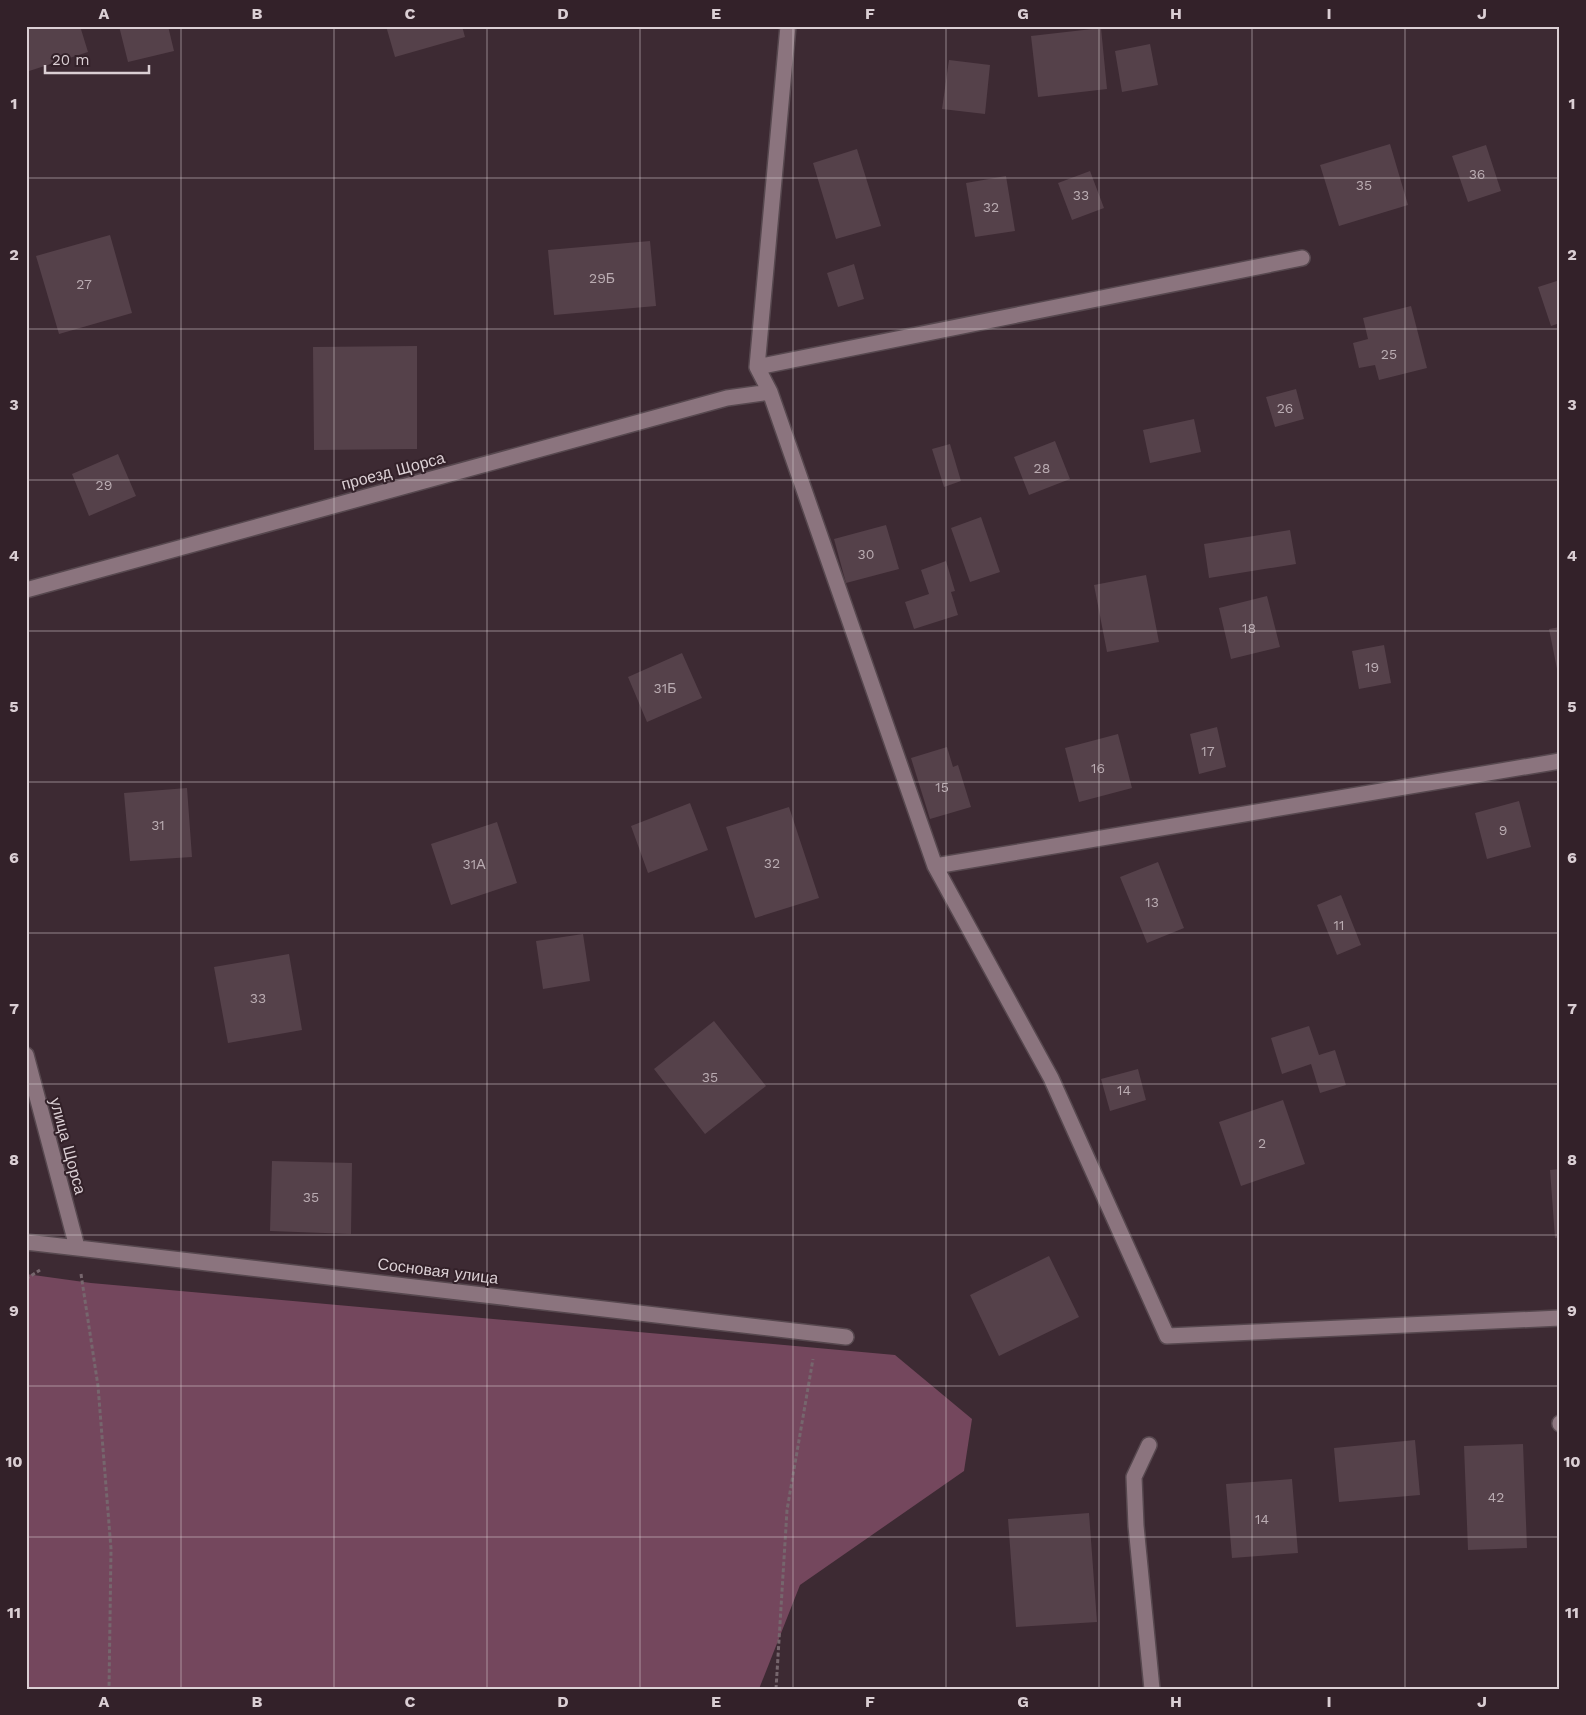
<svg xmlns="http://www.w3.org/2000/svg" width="1586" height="1715" font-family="'Work Sans',sans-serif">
  <rect width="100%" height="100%" fill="#3d2a33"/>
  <!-- forest -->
  <path fill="#74475d" d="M26,1274L91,1283L895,1355L972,1419L964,1471L800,1585L759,1689H26Z"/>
  <!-- building -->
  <path fill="#55414a" d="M26,26H80L88,52L26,72Z
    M119,26H168L174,51L128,62Z
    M386,26H462L465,37L395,57Z
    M1101,28L1107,89L1038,97L1031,36Z
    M1150,44L1158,85L1122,92L1115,51Z
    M949,60L990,65L985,114L942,109Z
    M1390,144L1408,205L1339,226L1320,165Z
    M1486,145L1501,191L1468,202L1452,156Z
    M857,149L881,226L836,239L813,163Z
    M1090,171L1104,208L1072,220L1058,183Z
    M1006,176L1015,231L975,237L966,183Z
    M110,235L132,313L59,334L36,256Z
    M650,241L656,306L554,315L548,250Z
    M854,264L864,299L838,307L827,273Z
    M1560,280V323L1551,326L1538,287Z
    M1411,306L1427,368L1379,380L1375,365L1359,368L1353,343L1368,339L1363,318Z
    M417,346V449L314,450L313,347Z
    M1296,389L1304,419L1275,427L1266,397Z
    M1194,419L1201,452L1150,463L1143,430Z
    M1055,441L1070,479L1029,495L1014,457Z
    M950,444L961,481L944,487L932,449Z
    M118,454L136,496L89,516L72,474Z
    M981,517L1000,572L970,582L951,528Z
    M886,525L899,569L846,583L834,539Z
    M1290,530L1296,564L1209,578L1204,544Z
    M946,561L955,591L951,592L958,615L914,629L905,602L929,594L921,570Z
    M1146,575L1159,642L1107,652L1094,585Z
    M1267,596L1280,647L1231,659L1219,608Z
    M1560,627V674H1558L1549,629Z
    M1384,645L1391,683L1359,689L1352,651Z
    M682,653L702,698L647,722L628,677Z
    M1217,727L1226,767L1199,774L1190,734Z
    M1118,734L1132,788L1079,802L1065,748Z
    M947,747L953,767L958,765L971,807L930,819L911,758Z
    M187,788L192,857L130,861L124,793Z
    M1519,801L1531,847L1487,859L1475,813Z
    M690,803L708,850L648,873L631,826Z
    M789,807L819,898L755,918L726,827Z
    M497,822L517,883L451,905L431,844Z
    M1158,862L1184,928L1147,943L1120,877Z
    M1341,895L1361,945L1337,955L1317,905Z
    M583,934L590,981L543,989L536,941Z
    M289,954L302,1030L228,1043L214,967Z
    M714,1021L766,1086L705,1134L654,1069Z
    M1309,1026L1319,1055L1335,1050L1346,1085L1320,1093L1311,1064L1282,1074L1271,1038Z
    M1138,1069L1146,1100L1110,1111L1101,1079Z
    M1283,1100L1305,1164L1241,1186L1219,1122Z
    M272,1161L352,1163L351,1234L270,1231Z
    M1560,1169V1237L1555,1238L1550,1170Z
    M1049,1256L1079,1317L999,1356L970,1295Z
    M1415,1440L1420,1495L1339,1502L1334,1448Z
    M1523,1444L1527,1548L1468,1550L1464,1446Z
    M1292,1479L1298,1553L1232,1558L1226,1484Z
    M1089,1513L1097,1622L1016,1627L1008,1519Z"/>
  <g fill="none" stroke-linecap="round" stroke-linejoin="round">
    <defs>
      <path id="minor" d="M788,26L757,367L770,392L935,866L1051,1078L1167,1336L1560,1318
        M757,367L1302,258
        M26,590L727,398L770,392
        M935,866L1560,761
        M26,1055L77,1247
        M26,1242L846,1337
        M1560,1423V1424
        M1149,1445L1134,1477L1136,1526L1152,1689"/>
    </defs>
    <!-- minor casing -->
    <use href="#minor" stroke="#57484f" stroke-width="18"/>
    <!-- path -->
    <path stroke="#76666d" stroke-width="3" stroke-dasharray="4 2.5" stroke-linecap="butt" d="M81,1274L98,1386L111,1549L109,1689
      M26,1279L40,1270
      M776,1689L787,1510L813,1359"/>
    <!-- minor -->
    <use href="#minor" stroke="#8b747e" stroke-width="15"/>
  </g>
  <!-- grid -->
  <path fill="none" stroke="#dbcfd4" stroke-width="1" stroke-opacity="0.55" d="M181,26V1689M334,26V1689M487,26V1689M640,26V1689M793,26V1689M946,26V1689M1099,26V1689M1252,26V1689M1405,26V1689M26,178H1560M26,329H1560M26,480H1560M26,631H1560M26,782H1560M26,933H1560M26,1084H1560M26,1235H1560M26,1386H1560M26,1537H1560"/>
  <g text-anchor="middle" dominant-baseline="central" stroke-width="4" stroke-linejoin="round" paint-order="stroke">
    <!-- number labels -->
    <g font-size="14" fill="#baacb2">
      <text x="1477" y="174">36</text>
      <text x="1364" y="185">35</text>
      <text x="1081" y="195">33</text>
      <text x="991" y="207">32</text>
      <text x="602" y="278">29Б</text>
      <text x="84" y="284">27</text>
      <text x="1389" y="354">25</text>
      <text x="1285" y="408">26</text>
      <text x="1042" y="468">28</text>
      <text x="104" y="485">29</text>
      <text x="866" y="554">30</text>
      <text x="1249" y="628">18</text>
      <text x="1372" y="667">19</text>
      <text x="665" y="688">31Б</text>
      <text x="1208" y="751">17</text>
      <text x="1098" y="768">16</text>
      <text x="942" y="787">15</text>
      <text x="158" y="825">31</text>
      <text x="1503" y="830">9</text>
      <text x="772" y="863">32</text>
      <text x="474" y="864">31А</text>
      <text x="1152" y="902">13</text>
      <text x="1339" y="925">11</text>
      <text x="258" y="998">33</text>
      <text x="710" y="1077">35</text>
      <text x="1124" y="1090">14</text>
      <text x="1262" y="1143">2</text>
      <text x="311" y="1197">35</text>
      <text x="1496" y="1497">42</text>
      <text x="1262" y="1519">14</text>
    </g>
    <!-- street labels -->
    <g font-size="16" fill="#dbcfd4" stroke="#332129">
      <text transform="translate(393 471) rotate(-15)">проезд Щорса</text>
      <text transform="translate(68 1146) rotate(75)">улица Щорса</text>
      <text transform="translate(438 1271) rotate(7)">Сосновая улица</text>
    </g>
  </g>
  <!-- border -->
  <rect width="1586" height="1715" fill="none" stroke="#332129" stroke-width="55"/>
  <!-- scale -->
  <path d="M45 65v8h104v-8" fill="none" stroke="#dbcfd4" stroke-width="2.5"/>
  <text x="52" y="65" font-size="15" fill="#dbcfd4" stroke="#332129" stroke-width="4" paint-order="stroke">20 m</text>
  <rect x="28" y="28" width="1530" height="1660" fill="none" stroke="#dbcfd4" stroke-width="2"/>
  <g font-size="16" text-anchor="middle" font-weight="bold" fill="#dbcfd4">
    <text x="104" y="19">A</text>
    <text x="257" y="19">B</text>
    <text x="410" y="19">C</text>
    <text x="563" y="19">D</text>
    <text x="716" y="19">E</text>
    <text x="870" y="19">F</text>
    <text x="1023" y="19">G</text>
    <text x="1176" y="19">H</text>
    <text x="1329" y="19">I</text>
    <text x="1482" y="19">J</text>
    <text x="14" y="109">1</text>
    <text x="1572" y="109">1</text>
    <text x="14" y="260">2</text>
    <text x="1572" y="260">2</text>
    <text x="14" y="410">3</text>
    <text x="1572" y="410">3</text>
    <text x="14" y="561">4</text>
    <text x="1572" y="561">4</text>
    <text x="14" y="712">5</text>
    <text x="1572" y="712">5</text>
    <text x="14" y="863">6</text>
    <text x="1572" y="863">6</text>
    <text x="14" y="1014">7</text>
    <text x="1572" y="1014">7</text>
    <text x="14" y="1165">8</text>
    <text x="1572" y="1165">8</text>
    <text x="14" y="1316">9</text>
    <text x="1572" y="1316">9</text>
    <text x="14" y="1467">10</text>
    <text x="1572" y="1467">10</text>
    <text x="14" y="1618">11</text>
    <text x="1572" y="1618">11</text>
    <text x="104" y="1707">A</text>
    <text x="257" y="1707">B</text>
    <text x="410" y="1707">C</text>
    <text x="563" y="1707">D</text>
    <text x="716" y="1707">E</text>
    <text x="870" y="1707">F</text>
    <text x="1023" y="1707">G</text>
    <text x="1176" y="1707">H</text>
    <text x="1329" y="1707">I</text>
    <text x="1482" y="1707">J</text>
  </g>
</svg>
